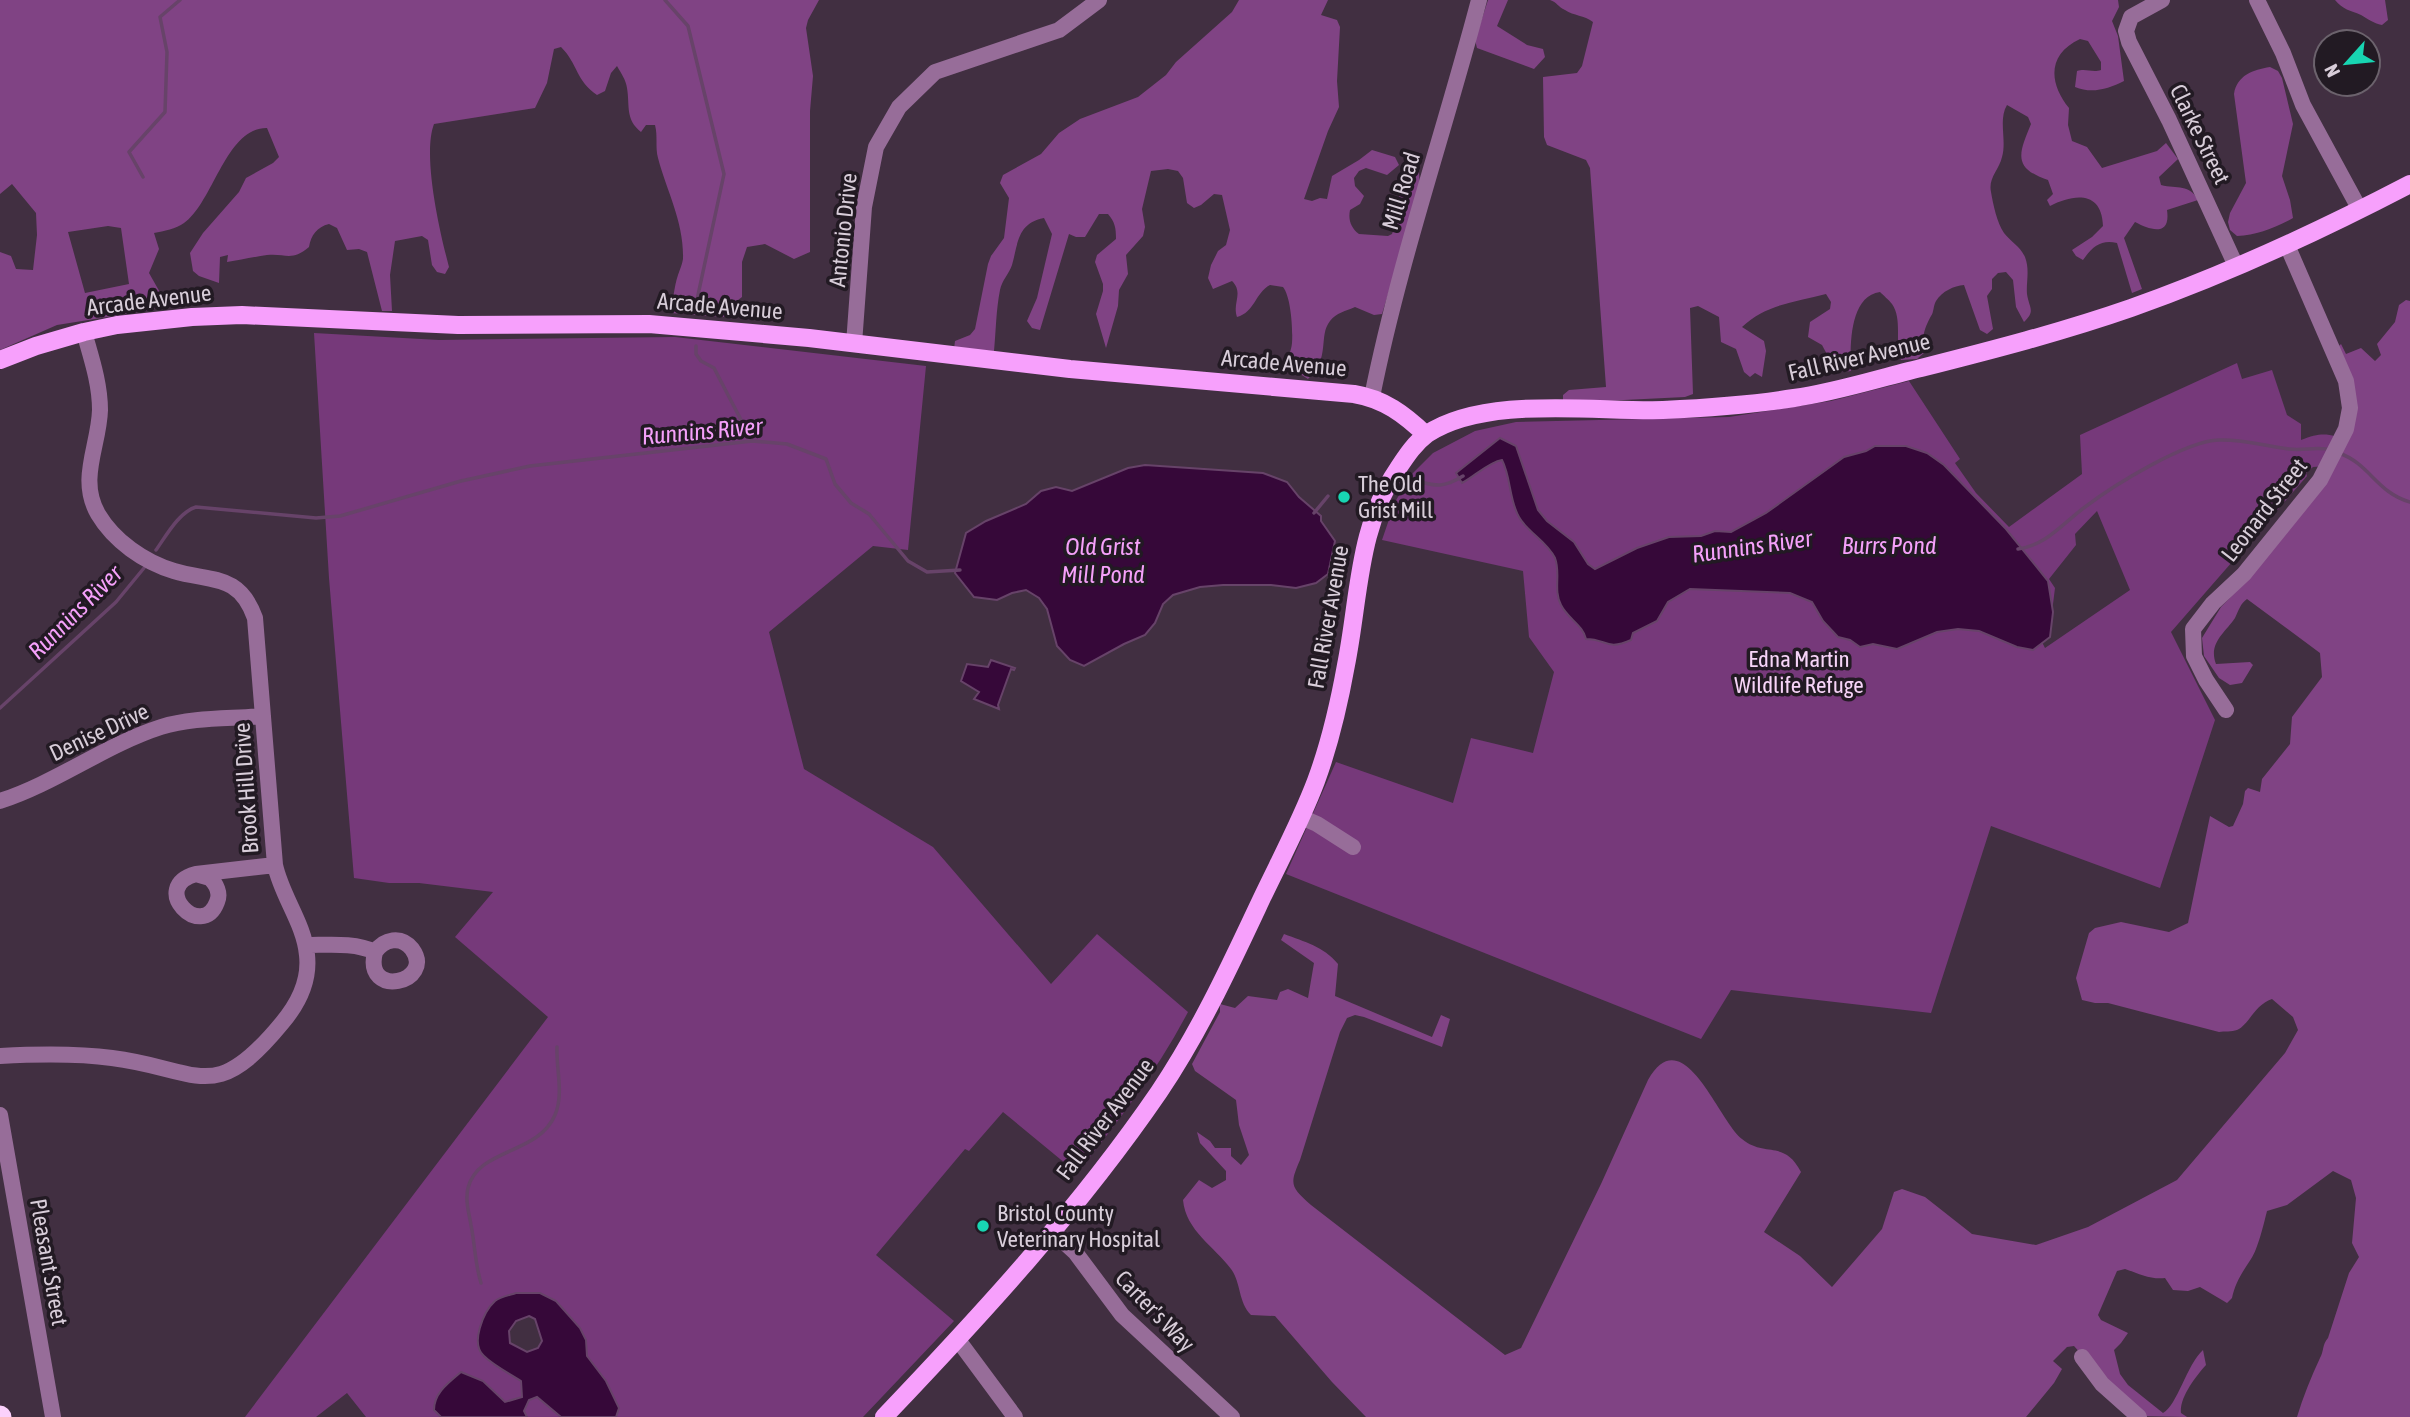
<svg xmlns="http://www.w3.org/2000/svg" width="2410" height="1417" font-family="'Asap Condensed',sans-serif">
  <rect width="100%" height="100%" fill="#412f41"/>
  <!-- green -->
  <path fill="#76397a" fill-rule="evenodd" d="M314,333L439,340L675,337L926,366L908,550L873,546L769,632L804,769L933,847L1051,984L1097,934L1188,1012C1157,1071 1118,1122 1077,1173L1003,1112L969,1151L965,1149L876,1255L954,1321L863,1417H616L619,1408L606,1381L587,1356L586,1340L580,1328L556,1301L540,1293L495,1301L483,1321V1356L521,1381L522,1397L505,1402L483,1381L434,1410L441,1417H366L347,1393L316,1417H245L548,1017L455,937L493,892L419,883H389L354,878L329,578Z
    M2237,363L2242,379L2272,370L2287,415L2301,424V440C2322,432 2329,433 2350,442L2340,465L2313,467L2306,473L2307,476L2171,632L2215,720L2160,888L1991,826L1931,1013L1731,990L1701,1039L1286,874L1336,762L1453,803L1471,738L1533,753L1554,672L1529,637L1523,571L1382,540L1395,502L1411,475L1433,453L1475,431L1516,422L1729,417L1831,401L1909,381L1960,459L1955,463L1976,493L2009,527L2082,474L2080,435ZM2097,511L2130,590L2045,648L2042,642L2050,628L2055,588L2049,579L2076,545L2075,534Z
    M537,1397L561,1417H527L524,1411L529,1399Z"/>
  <!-- forest -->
  <path fill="#804384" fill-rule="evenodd" d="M0,0H819L808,20L806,28L813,76L810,111V252L794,259L765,244L747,247L742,262V297L729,307L724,317L671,313C673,301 674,287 678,275C680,269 682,265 683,259C684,222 667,192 658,158C655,147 658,136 655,125H646L641,132C625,119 630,106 627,88C626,80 621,73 617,66L611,73L605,91L597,95C576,81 578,64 561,47L554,49L547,83L535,108L434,124C422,156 440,233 449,267L445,274L437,272L432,265L428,240L422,236L395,241L390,275L392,311H382L367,252L359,249L347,250L337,228L329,224C317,227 311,235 309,247C291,262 286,253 267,255C253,257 240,260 227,262L228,255L220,257L219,283L199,276L193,271L190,253L203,233L239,192L246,178L273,163L279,157L267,128C226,127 213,203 184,223C176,229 164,231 154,233L159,249L149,273L166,303L151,310L57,325L0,350V252L11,256L16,269L33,270L37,235L36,213L12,184L0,194ZM108,226L121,228L129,284L85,293L68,232Z
    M1239,0H1328L1321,15L1337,20L1340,27L1337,81L1339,107L1328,131L1304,199L1312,201L1320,198L1327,199L1332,176L1359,160L1372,150L1395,157L1399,165L1387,175L1366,168L1359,171L1354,178L1355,186L1364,196L1360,204L1350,210C1348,220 1351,228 1359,234L1388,236L1392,234L1396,223L1399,207V181L1411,170L1419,172L1420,189L1382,314L1374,315L1355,307C1346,311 1336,313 1330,321C1318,336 1331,358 1308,379L1297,372L1289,371C1285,360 1291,354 1292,343C1293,329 1291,297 1283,287L1270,285C1255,293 1255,312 1237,317C1232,303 1244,293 1232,281L1213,289L1208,278L1211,265L1218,251L1226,245L1230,230L1222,195L1214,194L1201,205L1194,208L1187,203L1183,178L1178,171L1168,169L1151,171L1142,209L1145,227L1143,236L1126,255L1128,274L1119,290L1118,306L1106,348L1096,314L1103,291V284L1095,262L1097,255L1116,239C1116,228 1115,222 1108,214H1099L1085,237H1076L1069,234L1040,330L1032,328L1027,321L1037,298L1052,234L1044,218C1017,223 1018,244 1012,265C1009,274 1002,280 1000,290C996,310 996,331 994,351L954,349L955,341L970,335L975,329L988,264L991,256L1004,238L1009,198L1000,183L1003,175L1041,154L1059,133L1080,119L1138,97L1166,75L1176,62L1232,12Z
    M1488,0H1508L1497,26L1527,45L1543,49L1545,57L1534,69L1477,48L1475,40Z
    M1550,0H2118L2119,7L2112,21L2118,36L2124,81C2108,89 2092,94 2075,87L2077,71C2086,68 2092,73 2101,70V62L2088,41L2080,39C2048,54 2048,82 2069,108L2068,125L2072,141L2087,147L2102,168L2157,151L2166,143L2178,159L2159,177L2161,185C2177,189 2190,184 2198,200L2167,210C2171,237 2150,230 2135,222L2124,238L2142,289L2132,293L2117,243C2101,239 2092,247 2083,260L2076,256L2072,250L2092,237L2103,226C2102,190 2073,194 2050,206L2047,200L2053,194L2048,180C2012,168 2019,153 2031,124L2028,117L2007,105C1998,120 2007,140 2002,157C1999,170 1988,178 1991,192C1993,204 1997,223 2004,233C2011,242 2020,246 2025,257C2030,270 2026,282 2027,294C2029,308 2036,311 2024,322L2016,307L2013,280L2006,272L1998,273L1992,279V289L1987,296L1993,329L1987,334L1980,330L1964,285C1954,286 1942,291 1936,301C1933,306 1934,312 1931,316C1924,329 1921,338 1925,352L1917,359L1901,360C1894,342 1903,320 1892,304C1889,300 1883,295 1880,292C1849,296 1850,347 1851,371L1843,372L1830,360L1822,345L1808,337L1810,322L1830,309L1831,302L1826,294C1796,302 1766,304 1742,327L1764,341L1766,351L1762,377L1755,373L1750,377L1744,372L1736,349L1721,342L1719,317L1698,306L1690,308L1693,394L1685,397L1563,403V395L1569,390L1606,387L1590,168L1586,160L1547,145L1544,137L1543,77L1577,73L1582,66L1593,22C1584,15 1574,16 1565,10C1558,7 1557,2 1550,0Z
    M2335,0H2385L2388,20L2382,25C2373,23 2368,19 2361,15C2350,10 2343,10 2335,0Z
    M2270,67L2278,71L2282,78L2293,124L2282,176L2290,200L2293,218C2275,228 2257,235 2237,236L2230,230L2228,222L2230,213L2246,183L2234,94C2237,75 2253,70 2270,67Z
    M2406,300L2410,301V1417H2297C2303,1397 2311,1377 2320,1358C2324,1351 2322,1345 2328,1338L2349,1273L2359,1257L2352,1243L2356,1198L2351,1180L2333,1171L2287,1205L2267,1211C2264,1223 2258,1249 2251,1259C2243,1271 2235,1283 2232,1298L2227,1303L2200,1287L2188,1291L2173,1290L2165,1278C2151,1280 2137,1273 2125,1269L2117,1271L2098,1315L2101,1320L2128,1333L2121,1343L2114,1350L2120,1374L2128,1385L2163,1413C2177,1406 2187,1364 2203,1350L2206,1365C2196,1376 2179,1398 2181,1413L2187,1417L2137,1416L2074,1346L2067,1347L2053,1361L2062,1369L2054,1383L2026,1417H1366L1332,1382L1275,1316L1251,1315C1238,1302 1241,1282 1231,1269C1214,1246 1186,1231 1183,1200L1199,1180L1212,1188L1226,1180V1171L1200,1143L1197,1132L1210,1141L1215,1148H1231V1156L1241,1165L1249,1155L1239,1125L1236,1100L1195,1071L1192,1064L1220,1012V1004L1235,1008L1248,996L1277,1000L1280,992L1288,989L1308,998L1314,963L1281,940L1284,934C1305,942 1323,946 1338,964L1335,996L1432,1037L1441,1015L1450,1019L1442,1047L1364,1017L1355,1015L1347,1018L1340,1032L1300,1160C1289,1185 1291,1187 1311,1205L1505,1355L1521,1348L1601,1184L1648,1080C1683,1018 1718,1120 1742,1139C1765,1158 1784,1139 1801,1172L1764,1232L1800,1256L1832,1287L1882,1229L1894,1192L1902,1189L1925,1197L1972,1234L2036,1245L2088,1227L2177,1180L2285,1053L2298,1030L2293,1017L2272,999C2254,1005 2249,1025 2237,1030C2232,1032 2224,1031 2219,1032L2108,1003H2095L2082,1000L2076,978L2089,933L2095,928L2121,922L2169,932L2188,923L2210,816L2229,827L2233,826L2243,804L2245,791L2248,788L2260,792L2262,779L2290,744L2292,717L2322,677L2320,653L2247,599C2240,604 2239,610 2235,618C2225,633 2208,643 2216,664L2250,662L2253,665L2242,683L2230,685L2219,678L2204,656L2202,638L2221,607L2245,582L2346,435L2339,346L2341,344L2346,354L2361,348L2375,361L2381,355L2377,344L2395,322L2399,305Z"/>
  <!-- water -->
  <path fill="#360839" stroke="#674369" stroke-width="2" fill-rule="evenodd" d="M1500,438L1516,446L1538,510L1547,521L1574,542L1588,564L1595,569L1637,548L1669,537L1701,536L1715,531L1731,532L1766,513L1844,457L1866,451L1875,446H1906L1927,453L1944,465L2006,529L2048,581L2053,612L2050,637L2033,650L2017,647L1979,631L1958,629L1937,632L1897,649L1873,644L1860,647L1850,640L1838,637L1823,621L1812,602L1790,593L1690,589L1668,602L1657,621L1633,633L1631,640C1606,651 1607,639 1586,639C1583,625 1568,619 1561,605C1553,590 1561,573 1555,558C1547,541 1527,532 1519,517C1509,500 1511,477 1502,460C1489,462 1475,476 1462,483L1456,473Z
    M1145,465L1263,473L1287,482L1299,497L1321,516V521L1335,541L1328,574L1316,583L1296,588L1271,585H1223L1200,587L1173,595L1163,604L1155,623L1145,635L1124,644L1084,666L1070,660L1057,646L1047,609L1039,598L1026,590L1012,593L997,600L974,597L955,573L966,533L986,521L1026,504L1041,491L1056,487L1072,491L1128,468Z
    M991,660L1015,668L1014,670L1011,669L998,705L999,709L974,699L979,692L961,681L967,664L988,667Z
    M516,1293H540L556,1301L580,1328L586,1340L587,1356L606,1381L619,1408L616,1417H561L537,1397L529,1400L524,1411L527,1417H441L434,1410C434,1393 448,1383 461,1372L483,1381L505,1402L522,1397L521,1381C509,1373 494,1366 484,1356C470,1344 483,1312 495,1301C500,1297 510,1295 516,1293ZM529,1316L535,1319L542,1341L538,1348L527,1352L510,1343L509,1331L516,1321Z"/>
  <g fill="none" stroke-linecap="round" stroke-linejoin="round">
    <!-- stream -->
    <path stroke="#674369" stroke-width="3.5" d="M665,0L688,26L724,174L695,309
      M143,177L129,152L165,112L167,52L160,17L180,0
      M696,346V354L701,361L714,368L752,441
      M2339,453C2370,464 2377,493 2410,502
      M1401,478C1429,480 1434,494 1463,476
      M1314,513L1328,496
      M2018,549C2047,545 2063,523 2085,507C2114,485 2185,441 2219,440C2243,439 2266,446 2289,449C2303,451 2319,446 2331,450
      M156,550C166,536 179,512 196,507L316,518L340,516L461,481L530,466L752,441L787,444L826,459L835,484L851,503L869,514L908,561L927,572L960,570
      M0,708L116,602L144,568
      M481,1283C475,1264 475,1245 471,1225C469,1213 465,1201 468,1188C478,1148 538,1155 555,1115C564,1094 556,1069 557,1047"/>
    <!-- minor -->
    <path stroke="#976d99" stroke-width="16" d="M2162,0L2131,17L2126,31L2129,42L2169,120L2236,266
      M2257,0L2283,53L2303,105L2360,210
      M854,344L864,207L876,147L899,107L935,72L1059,30L1099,0
      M1372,397C1399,262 1444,133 1479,0
      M2226,710L2206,680L2194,656L2193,629L2213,603L2244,574L2320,480L2346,429L2350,408L2346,381L2287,245
      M0,801C56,783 105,745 161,727C193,717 230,719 263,716
      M1301,817L1317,824L1353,847
      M196,874L210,878C216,884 221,893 217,902C202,942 148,887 196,874L275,865
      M306,945C328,945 355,942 375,952C363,1000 436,982 412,949C401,935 384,939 375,952
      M0,1056C37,1054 75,1053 112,1058C200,1069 213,1107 282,1023C298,1004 310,982 307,955C304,923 282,897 275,865L255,618C239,573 211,582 174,571C144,562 114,541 98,514C78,479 99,446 100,410C100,383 91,357 84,332
      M0,1115L53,1417
      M1052,1231L1075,1252L1122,1315L1232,1417
      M958,1340L1015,1417
      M2082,1357L2102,1384L2139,1417"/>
    <!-- major -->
    <path stroke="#f7a0fc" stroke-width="18" d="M0,360L36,346L84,332L117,325L192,317L242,315L458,325L649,324L809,338L1070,369L1354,394C1384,399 1404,414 1426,435
      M884,1417C982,1314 1079,1209 1159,1092C1200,1031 1230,966 1261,900C1280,860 1301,821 1316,781C1330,743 1339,704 1346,665C1360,595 1357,528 1399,467C1407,455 1415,443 1427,434C1486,395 1594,412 1663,410C1706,408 1751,405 1794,398C1837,392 1879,378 1921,368C1992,350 2062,332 2131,308C2227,274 2320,231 2410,184"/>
    <!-- highway -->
    <path stroke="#fbd1fc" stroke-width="21" d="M0,1416L1,1417"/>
  </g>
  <!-- markers -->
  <g fill="#18d5b2" stroke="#221a23" stroke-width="2.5">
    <circle cx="1344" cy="497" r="7"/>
    <circle cx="983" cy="1226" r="7"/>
  </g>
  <g text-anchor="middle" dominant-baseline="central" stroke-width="7" stroke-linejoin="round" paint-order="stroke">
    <!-- street labels -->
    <g font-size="23" fill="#d8cdd9" stroke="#221a23">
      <text transform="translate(2200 134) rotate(64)">Clarke Street</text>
      <text transform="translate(1401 191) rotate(-73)">Mill Road</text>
      <text transform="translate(843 230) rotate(-84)">Antonio Drive</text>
      <text transform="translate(149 300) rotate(-7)">Arcade Avenue</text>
      <text transform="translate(720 306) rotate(5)">Arcade Avenue</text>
      <text transform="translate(1859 357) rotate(-13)">Fall River Avenue</text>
      <text transform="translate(1284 363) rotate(5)">Arcade Avenue</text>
      <text transform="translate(2264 510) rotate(-52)">Leonard Street</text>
      <text transform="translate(1328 617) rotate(-80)">Fall River Avenue</text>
      <text transform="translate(99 732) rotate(-25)">Denise Drive</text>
      <text transform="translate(246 788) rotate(-94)">Brook Hill Drive</text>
      <text transform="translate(1105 1119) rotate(-53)">Fall River Avenue</text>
      <text transform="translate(49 1262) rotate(80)">Pleasant Street</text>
      <text transform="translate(1155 1311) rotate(46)">Carter's Way</text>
    </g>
    <!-- poi labels -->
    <g font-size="23" fill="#d8cdd9" stroke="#221a23" text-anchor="start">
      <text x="1358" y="484">The Old<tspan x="1358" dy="26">Grist Mill</tspan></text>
      <text x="997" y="1213">Bristol County<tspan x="997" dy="26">Veterinary Hospital</tspan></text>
    </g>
    <!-- park labels -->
    <g font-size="23" fill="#f7d4f8" stroke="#221a23">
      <text x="1799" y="659">Edna Martin<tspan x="1799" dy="26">Wildlife Refuge</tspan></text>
    </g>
    <!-- water labels -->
    <g font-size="24" font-style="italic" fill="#f5a0fa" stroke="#221a23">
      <text transform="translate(702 431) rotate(-5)">Runnins River</text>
      <text x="1889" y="545">Burrs Pond</text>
      <text x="1103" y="546">Old Grist<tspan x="1103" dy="28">Mill Pond</tspan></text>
      <text transform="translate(1752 546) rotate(-8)">Runnins River</text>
      <text transform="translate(75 612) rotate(-45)">Runnins River</text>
    </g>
  </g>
  <!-- north arrow -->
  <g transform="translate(2347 63) rotate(243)"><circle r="33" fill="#221a23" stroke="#6b626c" stroke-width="2"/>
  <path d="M0-5L12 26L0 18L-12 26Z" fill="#18d5b2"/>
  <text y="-10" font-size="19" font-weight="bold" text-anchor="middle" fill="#d8cdd9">N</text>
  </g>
</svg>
